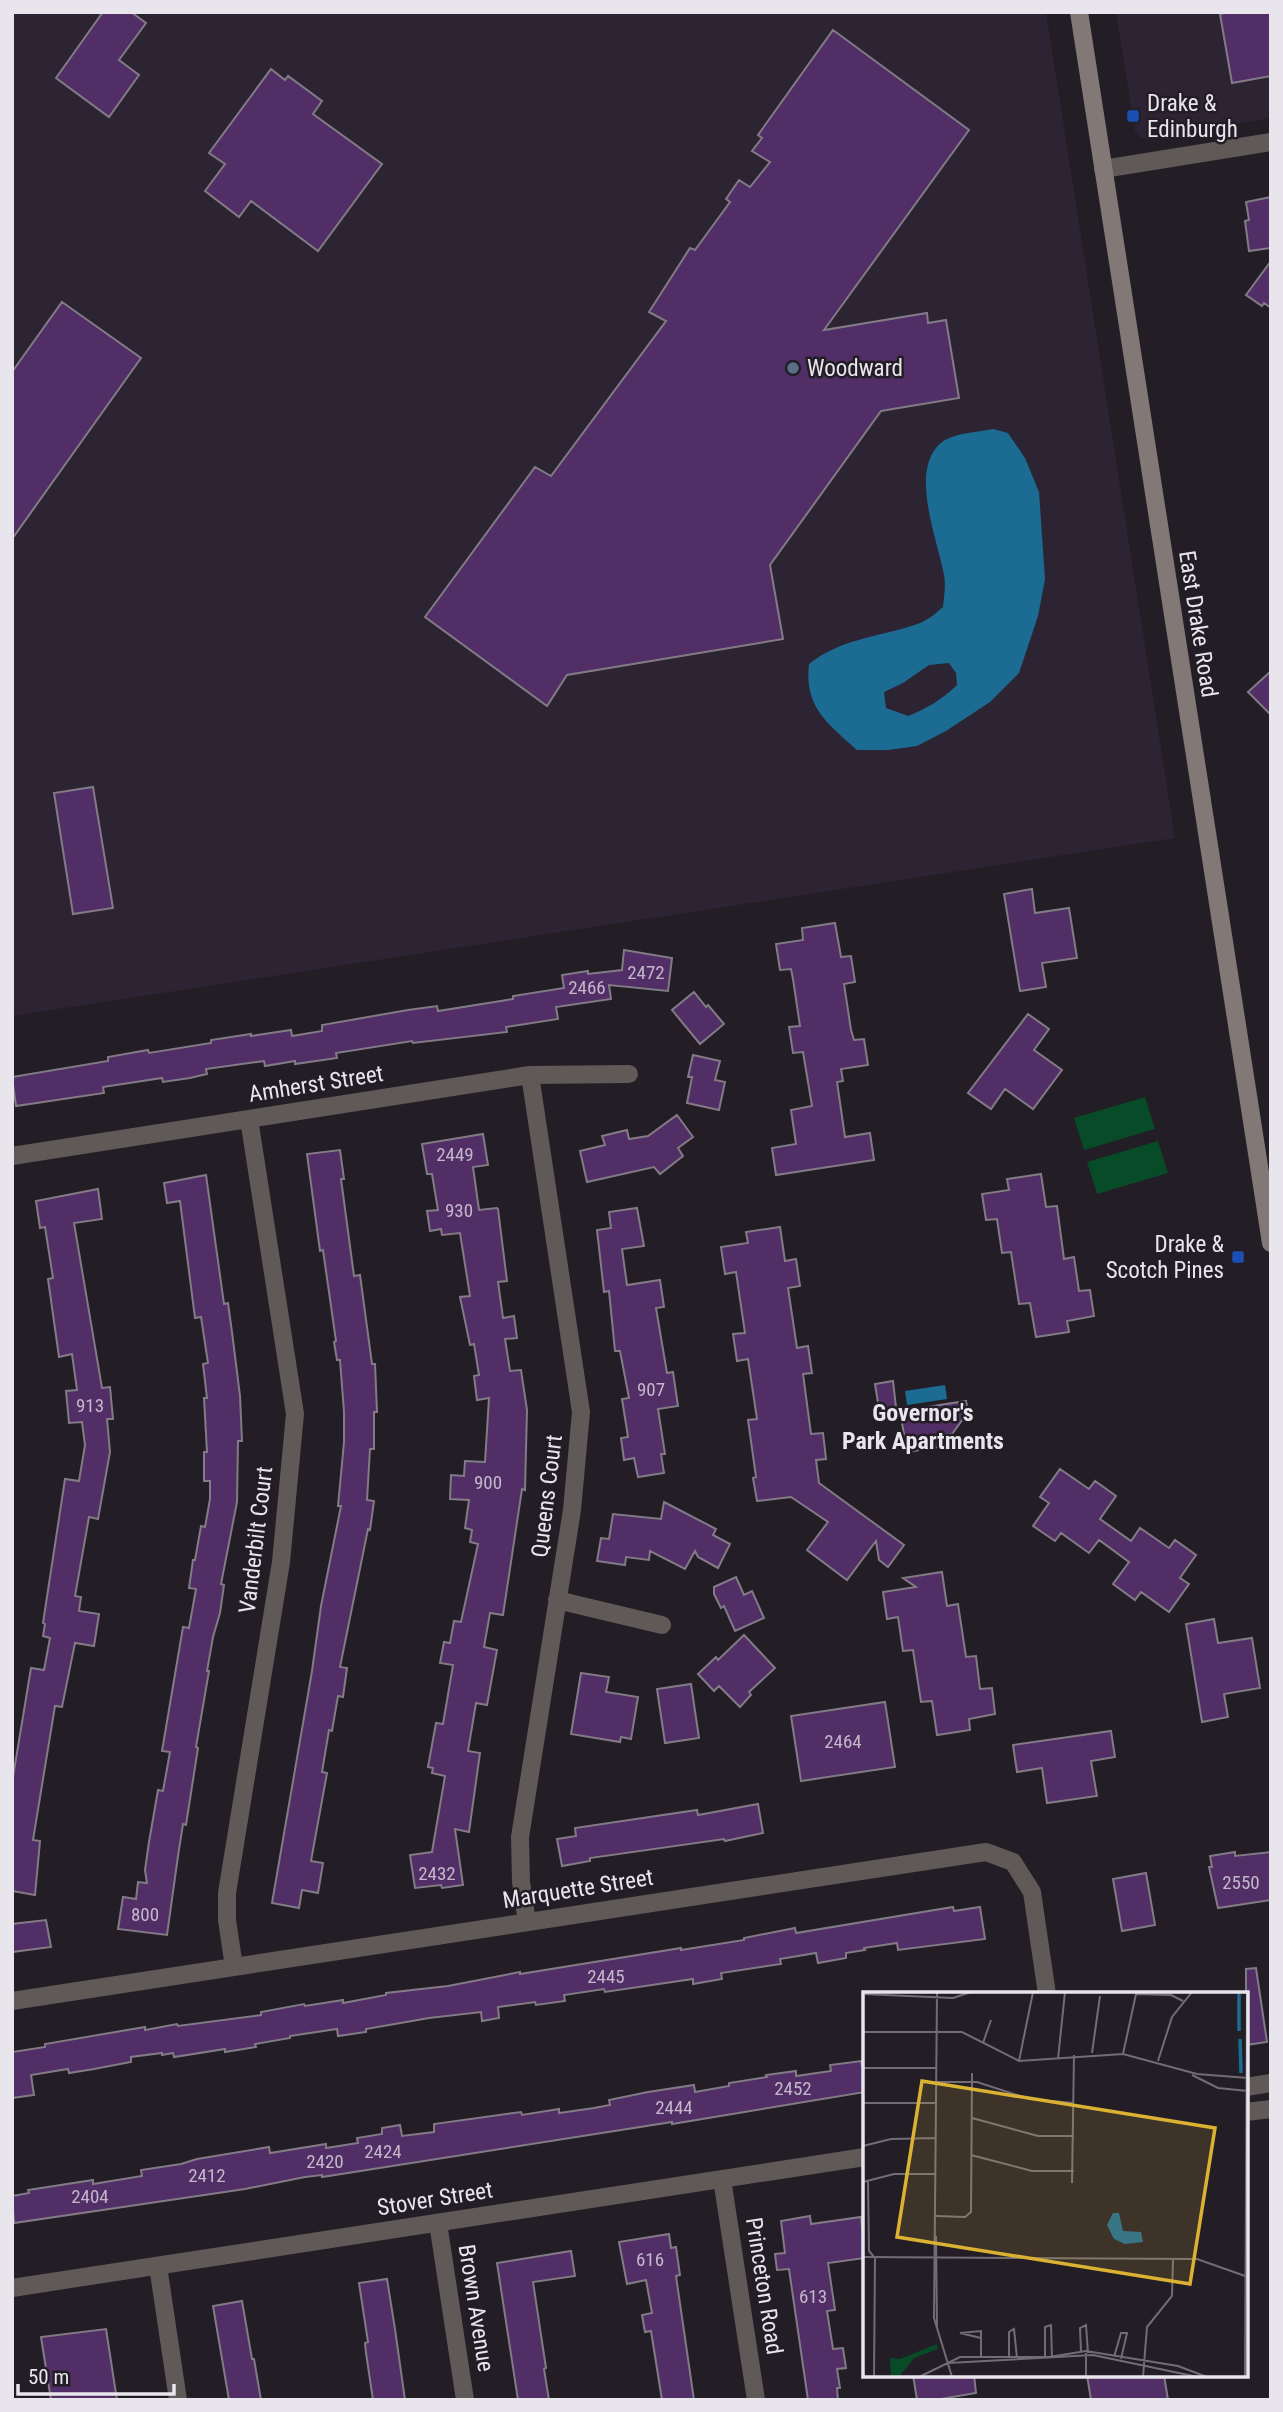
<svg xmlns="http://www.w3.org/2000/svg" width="1283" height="2412" font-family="'Roboto Condensed',sans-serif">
  <rect width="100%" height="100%" fill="#231d26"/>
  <!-- built -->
  <path fill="#2c2432" d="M12,12H1046L1175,838L12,1016Z
    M1116,12H1271V118L1146,139L1140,137L1135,131Z"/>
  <!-- green -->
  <path fill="#074b28" d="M1145,1097L1155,1129L1084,1150L1074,1118Z
    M1158,1141L1168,1173L1097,1194L1087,1162Z"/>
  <!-- water -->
  <path fill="#1c6b93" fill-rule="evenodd" d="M993,429L1008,433L1025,458L1039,492L1045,579L1038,616L1019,673L990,702L946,731L917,746L888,750H857C827,723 804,707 809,664C843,637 882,637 920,623C928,620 936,613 943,607C944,597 946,585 944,575C938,540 906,465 945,440C957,433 979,432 993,429ZM949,663L956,673L957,685C943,699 926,709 908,716L886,708L884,692L903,683L929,665Z
    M945,1385L947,1399L907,1405L905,1391Z"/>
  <!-- building -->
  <path fill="#512e65" stroke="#827b86" stroke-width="2" d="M103,12H131L146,23L119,60L139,75L109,117L56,78Z
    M1230,12H1271V76L1232,83L1220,14Z
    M833,30L969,130L824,330L927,313L928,323L946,320L959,398L881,411L770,565L783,639L567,675L547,706L425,617L535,467L551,476L666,321L649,312L690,248L695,250L730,202L726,199L739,180L750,187L770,162L752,151L762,138L758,135Z
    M271,69L285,80L288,76L322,101L313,114L382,164L318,251L251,201L239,217L205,191L225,164L209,153Z
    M1271,197V248L1249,251L1245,221L1249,220L1246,202Z
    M1271,261V308L1264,303L1262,306L1246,295Z
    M62,302L141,358L12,539V372Z
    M1271,671V715L1248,692Z
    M93,787L113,908L73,914L54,793Z
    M1032,889L1035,913L1069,908L1077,958L1042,963L1046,987L1020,991L1004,894Z
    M835,923L841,957L851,956L855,982L844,984L851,1030L854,1040L864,1039L868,1065L841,1069L843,1081L837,1082L845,1137L870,1133L874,1160L776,1175L772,1148L796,1144L791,1110L812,1106L803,1052L793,1053L789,1027L800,1026L793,979L791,969L780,970L776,944L803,940L802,928Z
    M624,950L672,958L668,991L609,985L611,999L556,1007L558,1019L506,1027L507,1032L413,1043L412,1041L336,1053L337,1058L295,1064V1061L265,1066L264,1061L206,1069L207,1074L190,1078L163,1082L162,1078L103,1087L104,1093L16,1106L12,1077L108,1061V1057L148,1050L149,1053L211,1043V1040L251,1034V1036L291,1030L292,1036L322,1031V1025L408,1010L437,1006L438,1011L513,999V996L564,988L562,975L588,971V974L622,970Z
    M694,992L706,1007L708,1005L724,1024L700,1044L672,1010Z
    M1028,1014L1049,1029L1034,1050L1062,1070L1033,1109L1005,1089L991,1109L968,1093Z
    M693,1055L720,1061L715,1080L725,1082L719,1110L687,1103L692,1077H688Z
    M677,1115L693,1137L678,1148L683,1156L660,1174L654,1167L587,1182L580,1151L605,1145L602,1136L627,1130L629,1139L648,1136Z
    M483,1134L488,1165L473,1167L479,1210L497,1208L498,1209L507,1281L498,1282L503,1318L514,1316L517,1338L505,1339L510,1371L521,1370L527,1410L525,1490L522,1489L503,1615L490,1613L484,1647L497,1650L487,1705L476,1703L468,1751L480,1753L469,1832L455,1829L463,1885L442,1888L441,1885L415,1888L410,1855L432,1852L445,1776L432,1773L433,1768L428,1767L436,1723L443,1724L453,1665L440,1663L444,1642L450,1643L454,1621L461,1622L478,1544L470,1542L472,1530L465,1528L469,1500L450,1499L451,1475L464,1476L465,1461L485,1462L489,1398L477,1400L474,1376L479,1375L474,1344L470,1345L460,1297L470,1296L460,1233L442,1235L441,1229L430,1231L427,1211L438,1210L432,1174H427L422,1144Z
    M340,1150L344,1179H341L354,1276L360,1275L372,1364H375L377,1412H374V1449H370L367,1500L374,1501L370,1530L368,1529L340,1667L347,1668L343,1697L338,1696L332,1731L329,1730L322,1772L327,1773L311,1861L323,1863L318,1893L302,1890L299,1908L272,1903L312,1671L321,1606L341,1506H338L344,1442V1412L340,1360H337L334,1342L336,1341L323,1250L320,1251L307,1154Z
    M1041,1174L1046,1207L1057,1206L1064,1259L1074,1257L1079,1291L1090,1290L1094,1316L1067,1321L1069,1332L1036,1337L1030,1303L1019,1304L1011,1252L1002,1253L997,1219L986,1220L982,1194L1009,1190L1007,1179Z
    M206,1175L224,1304L228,1303L232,1332L240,1396L242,1441H238L237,1502L221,1584L224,1585L220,1613L213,1637L207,1671H209L196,1747L198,1748L186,1825L183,1824L178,1856L167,1935L118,1929L123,1897L136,1899L138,1882L147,1883L145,1870L149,1842L158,1790L163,1791L170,1752L162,1751L183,1627L189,1628L196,1589L189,1588L193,1560H195L201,1526L205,1527L210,1499V1481H204V1452H207L204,1398H207L203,1364L208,1363L201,1317L195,1318L180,1201L167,1203L164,1183Z
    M98,1189L102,1219L74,1223L102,1388L110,1387L113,1419H107L110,1452L98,1519L89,1517L75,1596L81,1597L79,1611L99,1614L94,1646L75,1643L62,1707L55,1706L33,1840L40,1841L35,1895L12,1891V1783L31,1668L44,1670L50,1638L43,1636L45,1624L43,1623L65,1479L79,1481L85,1445L82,1422L69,1423L66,1391L77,1390L72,1354L59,1357L48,1279L53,1278L45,1227L40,1228L36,1201Z
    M637,1208L644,1246L622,1249L627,1285L660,1280L664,1307L656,1308L667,1373L673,1372L678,1406L658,1409L665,1454H661L664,1473L638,1477L634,1458L624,1460L621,1438L628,1437L622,1399L629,1398L620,1351H615L609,1291L604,1292L597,1230L611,1228L609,1212Z
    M780,1227L785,1261L796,1259L800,1286L788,1288L797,1348L808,1346L812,1373L803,1374L811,1434L823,1433L826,1459L816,1460L819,1483L904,1545L888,1567L879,1560L876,1541L847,1580L807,1550L828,1522L791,1497L757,1501L753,1478L756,1477L748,1420L757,1419L748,1359L737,1361L733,1334L745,1333L736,1272L725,1274L721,1247L748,1243L746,1232Z
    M893,1381L896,1407L879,1409L875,1384Z
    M966,1401L968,1412L952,1434L943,1435L945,1446L907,1452L900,1411Z
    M1060,1469L1089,1489L1095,1481L1116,1496L1100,1519L1131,1541L1140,1528L1169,1548L1175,1540L1196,1555L1180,1578L1189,1584L1169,1612L1141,1592L1135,1600L1113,1584L1129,1562L1099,1540L1089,1553L1061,1533L1055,1541L1033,1526L1049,1503L1040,1497Z
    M664,1502L716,1529L713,1535L730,1544L718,1568L698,1557L695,1551L685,1569L650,1551L649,1560L626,1557L625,1565L597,1561L601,1538L609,1539L613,1514L661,1519Z
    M942,1572L947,1606L958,1604L966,1657L976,1656L980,1689L992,1688L995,1714L969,1719L970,1730L937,1735L932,1701L921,1702L913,1650L903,1651L898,1617L887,1619L883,1592L916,1587L903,1578Z
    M736,1577L744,1595L752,1591L764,1618L735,1631L724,1606L721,1608L714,1594V1587Z
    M1214,1619L1218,1643L1252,1638L1260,1688L1224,1694L1228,1717L1202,1722L1186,1624Z
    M744,1635L775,1668L749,1692L751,1695L740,1707L719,1686L714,1691L698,1674L716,1657L718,1660Z
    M581,1673L609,1677L606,1692L638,1697L631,1739L621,1737L620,1742L571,1734Z
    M691,1684L699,1738L665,1743L657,1689Z
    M885,1702L895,1767L801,1781L791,1716Z
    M1111,1731L1115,1757L1091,1761L1097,1796L1047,1803L1042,1768L1017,1772L1013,1745Z
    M758,1804L763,1833L725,1841L724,1839L590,1858V1861L562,1866L557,1839L576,1836L575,1828L697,1810L698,1815Z
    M1235,1852V1856L1271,1852V1900L1218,1908L1209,1867H1212L1210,1856Z
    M1146,1873L1155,1925L1122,1931L1113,1879Z
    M953,1907L954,1911L980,1907L985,1939L898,1950L897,1943L864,1948L865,1950L846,1953V1958L818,1963L816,1953L780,1959L781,1964L721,1973L722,1979L693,1984V1979L605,1992L604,1989L564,1995L565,2001L536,2005L535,2002L498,2007L499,2018L482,2021L481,2012L429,2018L366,2029V2032L338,2036L337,2029L290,2036V2038L255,2044L256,2047L225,2052V2049L174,2057L173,2053L162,2055V2053L131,2057V2062L94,2069L69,2073L68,2069L31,2075L34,2095L12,2098V2052L45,2047V2044L145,2027V2030L177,2024L178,2026L261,2015V2012L304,2004L305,2006L343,2000V2003L386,1995V1993L448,1986L520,1972V1974L681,1948V1950L744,1940V1938L795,1928L796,1933Z
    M46,1920L51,1947L12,1952V1924Z
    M1256,1968L1267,2042L1246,2045V1969Z
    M861,2061L862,2066H865V2092L672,2124V2122L322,2177V2175L305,2177L245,2189L14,2223L12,2196L29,2193L28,2190L93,2180V2184L142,2176L141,2170L181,2164L197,2159L269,2147L270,2153L326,2144V2148L358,2143L357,2138L382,2134V2128L400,2125L402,2136L434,2132V2124L521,2112L522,2115L559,2109V2113L594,2108L610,2105L609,2100L648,2092L694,2085L695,2092L729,2086V2083L767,2077L766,2075L796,2071V2076L831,2071L830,2065Z
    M810,2216L811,2224L861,2217L865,2258L828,2263L835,2310L827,2311L833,2349L843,2348L846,2368L837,2369L840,2388H837L838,2400H808L789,2269L777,2270L775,2254L785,2253L781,2221Z
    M669,2234L671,2248L676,2247L680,2275L676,2276L694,2400H662L651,2331L645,2332L642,2315L652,2313L646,2280L627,2284L619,2242Z
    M571,2251L575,2276L533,2282L546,2368L544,2369L549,2400H518L497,2263Z
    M387,2279L395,2329L405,2400H373L366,2353L365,2343L368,2342L359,2283Z
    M242,2301L252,2359H254L261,2400H229L213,2306Z
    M106,2329L117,2400H51L41,2337Z
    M913,2375H974L976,2393L935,2400H917Z
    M1087,2375H1164L1168,2400H1091Z"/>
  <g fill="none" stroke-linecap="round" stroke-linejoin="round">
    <!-- minor -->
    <path stroke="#5f5957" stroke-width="18" d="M1103,169L1271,142
      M12,1156L530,1075L629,1074
      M557,1600L662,1625
      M527,1922L521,1882L520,1837L572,1510L581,1412L530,1075
      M234,1967L227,1920V1893L281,1562L295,1414L249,1119
      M12,2001L986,1852L1013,1862L1032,1892L1047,1994
      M1246,2087L1271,2083
      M1246,2112L1271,2109
      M722,2179L756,2400
      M438,2223L465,2400
      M158,2266L178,2400
      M12,2288L865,2157"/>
    <!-- secondary -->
    <path stroke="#827976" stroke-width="18" d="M1079,12L1271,1243"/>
  </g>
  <!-- markers -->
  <g fill="#1a4fb4" stroke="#231d26" stroke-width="2.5">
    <rect x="1126" y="109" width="14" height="14" rx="3.5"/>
    <rect x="1231" y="1250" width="14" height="14" rx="3.5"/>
  </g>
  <circle fill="#5c6f8a" stroke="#231d26" stroke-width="2.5" cx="793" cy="368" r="7"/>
  <g text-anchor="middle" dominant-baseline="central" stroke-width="5" stroke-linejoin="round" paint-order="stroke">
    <!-- number labels -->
    <g font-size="19" fill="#c3b7ca">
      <text x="646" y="972">2472</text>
      <text x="587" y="987">2466</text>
      <text x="455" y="1154">2449</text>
      <text x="459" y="1210">930</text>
      <text x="651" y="1389">907</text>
      <text x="90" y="1405">913</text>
      <text x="488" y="1482">900</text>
      <text x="843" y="1741">2464</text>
      <text x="437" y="1873">2432</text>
      <text x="1241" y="1882">2550</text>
      <text x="145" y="1914">800</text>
      <text x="606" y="1976">2445</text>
      <text x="793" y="2088">2452</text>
      <text x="674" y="2107">2444</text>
      <text x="383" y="2151">2424</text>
      <text x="325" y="2161">2420</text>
      <text x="207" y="2175">2412</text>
      <text x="90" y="2196">2404</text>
      <text x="650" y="2259">616</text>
      <text x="813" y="2296">613</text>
    </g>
    <!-- poi labels -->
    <g font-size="23" fill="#e9e5ec" stroke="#231d26" text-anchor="start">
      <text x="1147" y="103">Drake &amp;<tspan x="1147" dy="26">Edinburgh</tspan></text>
      <text x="807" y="368">Woodward</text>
      <text x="1224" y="1244" text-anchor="end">Drake &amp;<tspan x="1224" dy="26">Scotch Pines</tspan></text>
    </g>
    <!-- street labels -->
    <g font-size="23" fill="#e9e5ec" stroke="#231d26">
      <text transform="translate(1198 624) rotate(81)">East Drake Road</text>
      <text transform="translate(316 1084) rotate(-9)">Amherst Street</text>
      <text transform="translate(547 1496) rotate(-83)">Queens Court</text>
      <text transform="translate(256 1540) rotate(-83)">Vanderbilt Court</text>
      <text transform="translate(578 1889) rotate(-9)">Marquette Street</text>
      <text transform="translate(435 2199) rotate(-9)">Stover Street</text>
      <text transform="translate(764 2286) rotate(81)">Princeton Road</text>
      <text transform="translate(476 2308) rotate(81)">Brown Avenue</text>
    </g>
    <!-- neighbourhood labels -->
    <g font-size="24" font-weight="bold" fill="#e9e5ec" stroke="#231d26">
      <text x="923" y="1413">Governor's<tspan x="923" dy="28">Park Apartments</tspan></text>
    </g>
  </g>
  <!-- overview -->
  <g transform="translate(863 1992)">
    <rect width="385" height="385" fill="#231d26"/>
    <path d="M74,352L75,357L51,366L36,385H28L27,366L37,367Z" fill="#074b28"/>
    <path d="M250,221H256L260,239L278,240L280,250L262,252L251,247L244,233Z" fill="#1c6b93"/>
    <path fill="none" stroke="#1c6b93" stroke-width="3.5" d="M376,39V0M377,47L378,81"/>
    <path fill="none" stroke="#726d75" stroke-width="2" d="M74,0L71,326L89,385M0,2L90,6L108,0M0,40H99L156,69L260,62L334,82L385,86M120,51L128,28M229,61L237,4M260,62L273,2L308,3L320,9M195,67L202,0M156,69L170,0M295,69L309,25L329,0M0,76H74M329,83L355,96L385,99M74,90H114L166,107L211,111M0,111H74M109,126L175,144H211M0,154L28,147L73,146M108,163L169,179H211M5,189L6,259L12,266L11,385M0,190L31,182H73M209,191L211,63M73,224L102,225L108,220L109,81M73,244L74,336M0,265L334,267L385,285M118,346L97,341L118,339V364M218,360L217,336L223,333L225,361M182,364V335L188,333L189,366M251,365L258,341H264L258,367M146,366V340L151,337L154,366M85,371L230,363L335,385M56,385L97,365H186L223,359L315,374L344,385M223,385V361M280,385L284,335L309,304L310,268M382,385L384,0"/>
    <path fill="#dcb233" fill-opacity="0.15" stroke="#dcb233" stroke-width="3.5" d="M59,89L352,136L327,292L34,245Z"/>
    <rect width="385" height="385" fill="none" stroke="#e9e5ec" stroke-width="3.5"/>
  </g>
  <!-- border -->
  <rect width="1283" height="2412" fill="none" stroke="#e9e5ec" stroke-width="28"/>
  <!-- scale -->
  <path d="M18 2384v10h156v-10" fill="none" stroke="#e9e5ec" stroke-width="3.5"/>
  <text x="28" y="2384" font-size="21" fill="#e9e5ec" stroke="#231d26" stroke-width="5" paint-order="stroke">50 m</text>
</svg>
